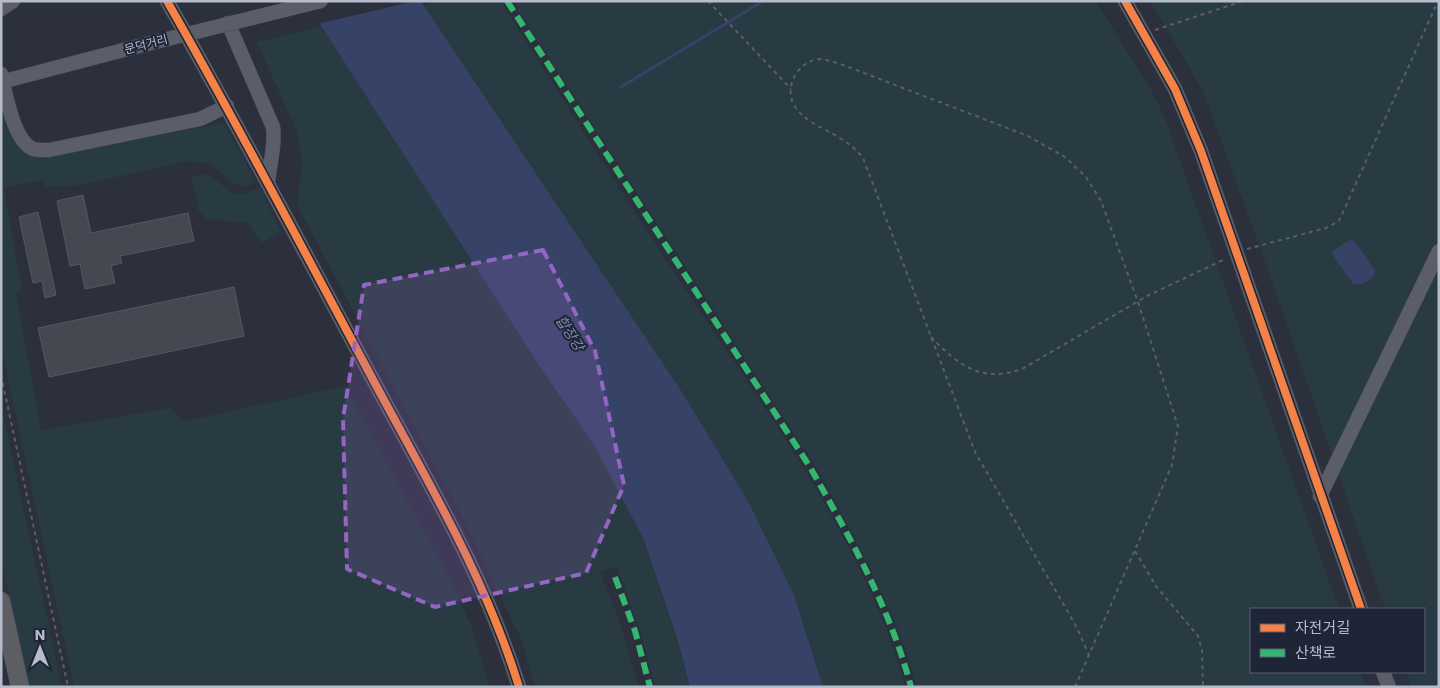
<svg xmlns="http://www.w3.org/2000/svg" width="1440" height="688" font-family="Poppins,'Noto Sans KR',sans-serif">
  <rect width="100%" height="100%" fill="#2b303c"/>
  <!-- green -->
  <path fill="#283a42" d="M440,1H501C565,103 629,205 696,305C773,420 869,552 905,687H823L794,595L682,392L424,5Z
    M515,1H1096L1154,95L1167,124L1339,609H1251V672H1361L1366,687H917C895,607 854,536 814,464L517,9Z
    M1150,1H1439V687H1412L1407,672H1424V609H1385L1268,270L1203,91Z
    M321,26L544,373L593,443L644,540L678,641L690,687H655L641,634L617,567L600,572L617,614L639,687H535L521,639L456,505L297,205L302,166L298,134L257,42Z
    M1,104L14,141L25,151L107,145L224,123L256,181L247,186L233,184L211,164L186,161L82,185L45,187L43,180L4,188L22,290L16,293L41,430L170,408L185,421L345,386L445,570L471,625L490,687H74L1,346Z
    M205,174C229,185 228,204 260,187L281,232L261,243L247,222C230,224 223,218 207,220L198,210V200L191,181L192,177Z
    M1,404L62,687H29L1,559Z"/>
  <!-- water -->
  <path fill="#374366" d="M305,1H421L682,392L749,503L794,595L823,687H690L678,641L644,540L593,443L544,373Z
    M1351,239L1356,243L1375,271C1373,280 1362,286 1353,284L1331,252Z"/>
  <!-- pier -->
  <path fill="#2b303c" d="M303,1H416L317,24Z"/>
  <g fill="none" stroke-linecap="round" stroke-linejoin="round">
    <!-- stream -->
    <path stroke="#374366" stroke-width="3" d="M621,87L763,1"/>
  </g>
  <!-- building -->
  <path fill="#444851" stroke="#545863" d="M83,195L91,233L188,213L194,241L120,256L122,263L111,266L115,283L85,289L80,264L70,266L57,201Z
    M38,212L56,295L45,298L42,281L33,283L19,217Z
    M234,287L244,336L49,377L38,328Z"/>
  <g fill="none" stroke-linecap="round" stroke-linejoin="round">
    <defs>
      <path id="secondary" d="M167,1C238,125 304,251 371,376C425,477 485,576 519,687
        M1125,1L1175,89L1201,151L1361,609
        M1,9L13,1
        M228,23L273,127C276,145 269,165 268,184
        M1,74C6,94 13,140 33,149C37,150 45,150 49,150L200,119L227,106
        M1,82L135,47
        M1320,496L1439,251
        M1383,672L1389,687"/>
      <path id="highway" d="M1,601L20,687"/>
    </defs>
    <!-- secondary casing -->
    <use href="#secondary" stroke="#484c55" stroke-width="15"/>
    <!-- highway casing -->
    <use href="#highway" stroke="#484c57" stroke-width="19"/>
    <!-- path -->
    <path stroke="#5a5e66" stroke-width="2" stroke-dasharray="4 4" stroke-linecap="butt" d="M708,1L791,89
      M1155,30L1243,1
      M1247,249L1326,228L1339,221L1438,1
      M931,337C959,366 981,383 1022,369L1147,296L1225,259
      M1,375L68,687
      M1135,551L1156,586L1198,636L1202,650L1203,687
      M1075,687L1172,465L1178,426L1138,302L1101,201L1086,177L1065,157L1028,136L838,63C832,62 825,59 819,59C797,61 782,90 796,108C811,129 843,132 863,158L975,452L1076,626L1089,655"/>
    <!-- secondary -->
    <use href="#secondary" stroke="#5b5e68" stroke-width="14"/>
    <!-- highway -->
    <use href="#highway" stroke="#5d5e63" stroke-width="18"/>
    <defs>
      <path id="secondary-bridge" d="M135,47L321,1"/>
    </defs>
    <!-- secondary-bridge casing -->
    <use href="#secondary-bridge" stroke="#484c55" stroke-width="15" stroke-linecap="butt"/>
    <!-- secondary-bridge -->
    <use href="#secondary-bridge" stroke="#5b5e68" stroke-width="14"/>
    <!-- quiet -->
    <path stroke="#33b770" stroke-width="6" stroke-dasharray="12 6" stroke-linecap="butt" d="M507,1L810,467C850,538 890,607 911,687
      M615,577L635,631L650,687"/>
    <defs>
      <path id="cycleway" d="M167,1C238,125 304,251 371,376C425,477 485,576 519,687
        M1125,1L1175,89L1201,151L1361,609"/>
    </defs>
    <!-- cycleway casing -->
    <use href="#cycleway" stroke="#1e2537" stroke-width="11"/>
    <!-- cycleway -->
    <use href="#cycleway" stroke="#f48246" stroke-width="8"/>
  </g>
  <!-- marked area -->
  <path fill="#9366c4" fill-opacity="0.2" stroke="#9366c4" stroke-width="4" stroke-dasharray="10 6" stroke-linejoin="round" d="M543,250L595,351L624,485L586,573L435,607L347,569L343,419L364,285Z"/>
  <g text-anchor="middle" dominant-baseline="central" stroke-width="4" stroke-linejoin="round" paint-order="stroke">
    <!-- street labels -->
    <g font-size="12" fill="#b7bccc" stroke="#1e2537">
      <text transform="translate(146 44) rotate(-15)">문덕거리</text>
    </g>
    <!-- water labels -->
    <g font-size="14" font-style="italic" fill="#7d8cb4" stroke="#1e2537">
      <text transform="translate(570 333) rotate(57)">합장강</text>
    </g>
  </g>
  <!-- border -->
  <rect width="1440" height="688" fill="none" stroke="#b7bccc" stroke-width="5"/>
  <!-- legend -->
  <rect x="1250" y="608" width="175" height="65" fill="#1e2537" stroke="#5b6173"/>
  <rect x="1260" y="624" width="25" height="8" fill="#f48246" stroke="#5b6173"/>
  <text x="1295" y="633" font-size="15" fill="#b7bccc">자전거길</text>
  <rect x="1260" y="649" width="25" height="8" fill="#33b770" stroke="#5b6173"/>
  <text x="1295" y="658" font-size="15" fill="#b7bccc">산책로</text>
  <!-- north arrow -->
  <g transform="translate(40 648)" stroke="#1e2537" stroke-width="4" paint-order="stroke">
  <path d="M0-4L9 19L0 12L-9 19Z" fill="#b7bccc"/>
  <text y="-8" font-size="14" font-weight="bold" text-anchor="middle" fill="#b7bccc">N</text>
  </g>
</svg>
